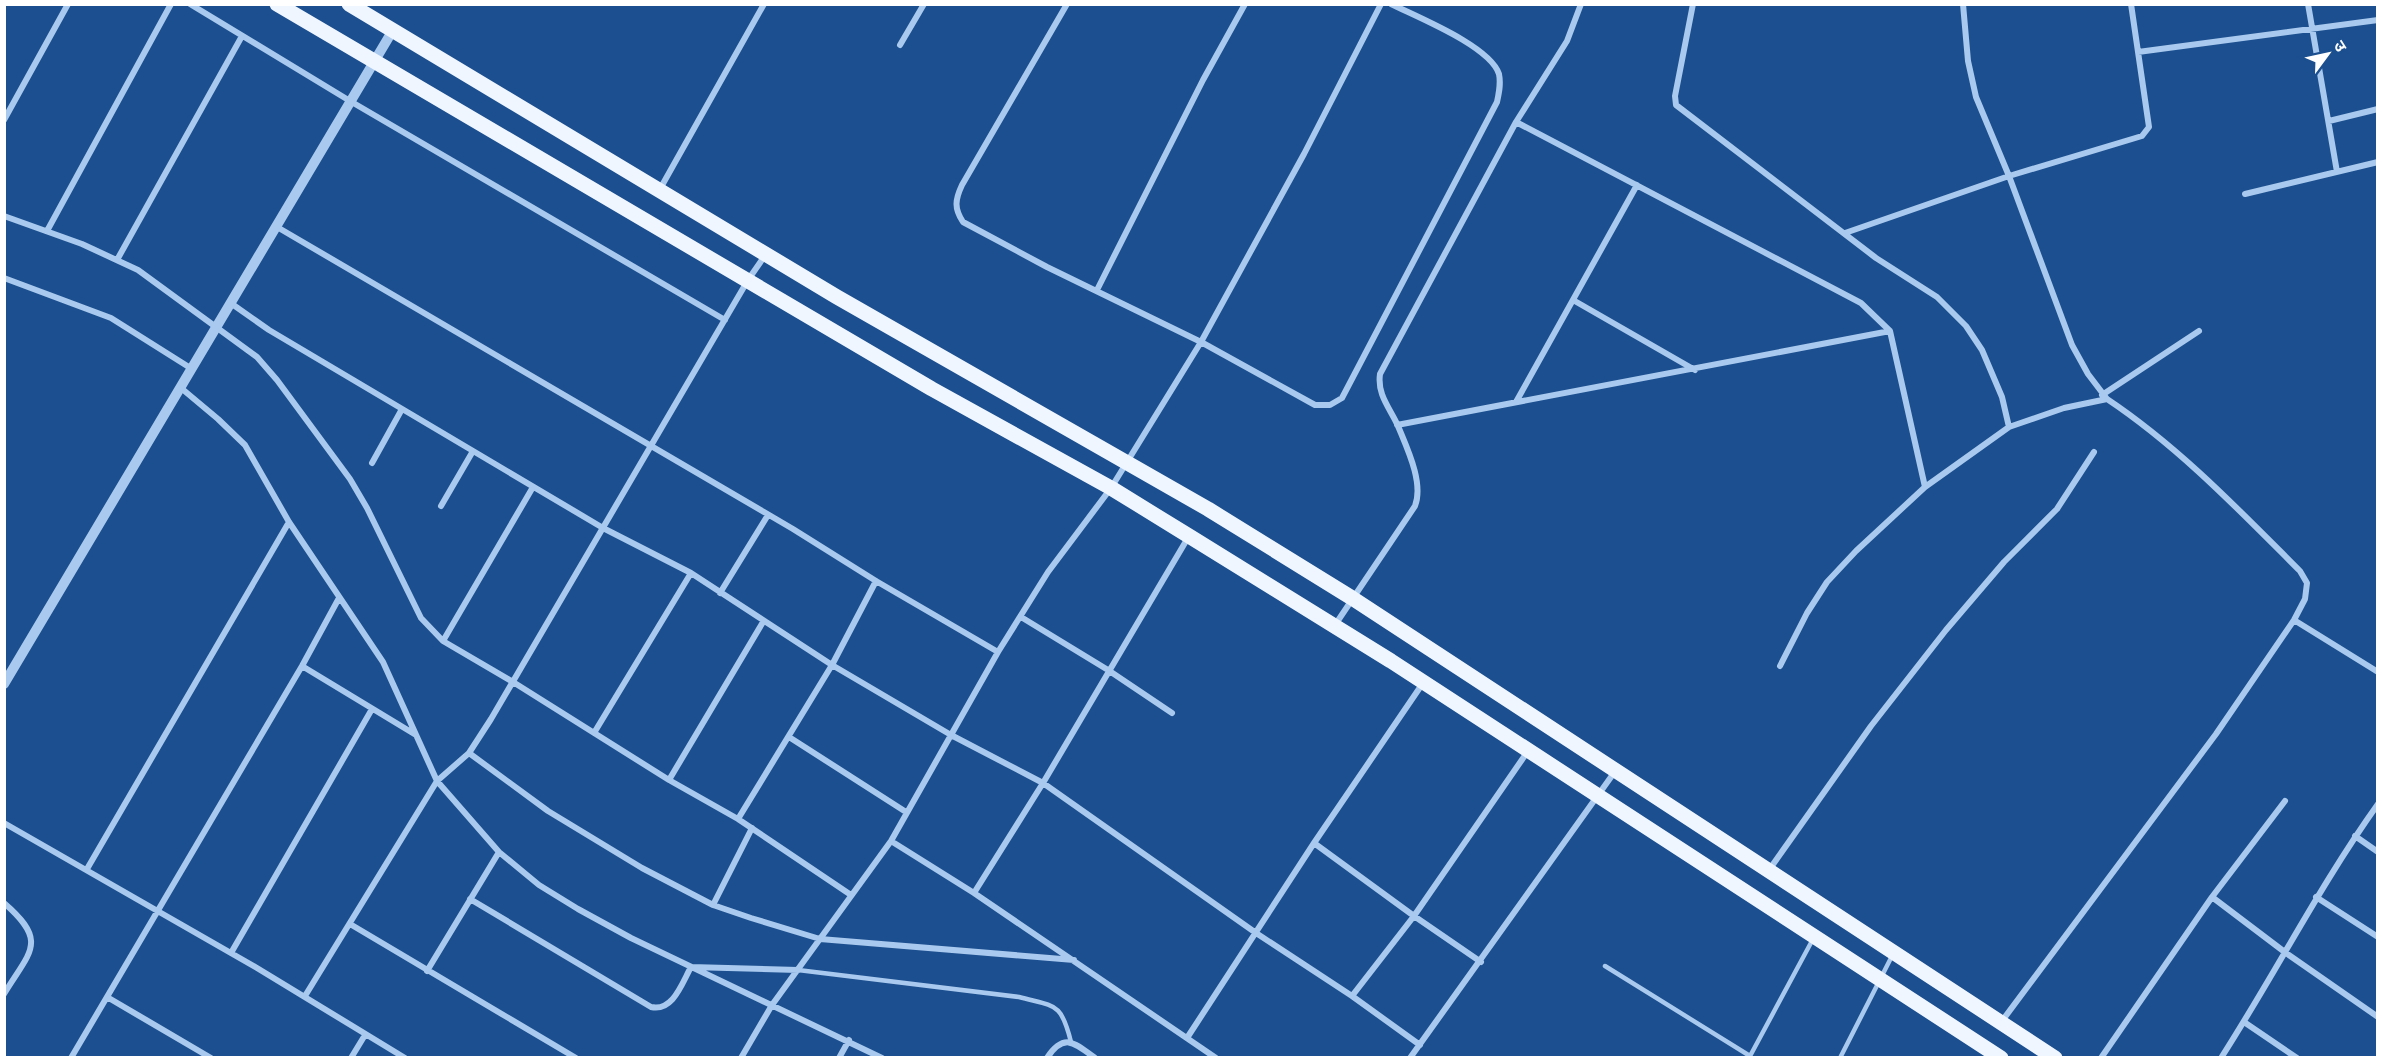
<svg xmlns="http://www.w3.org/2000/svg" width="2382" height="1062" font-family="'PT Sans','Noto Sans Devanagari',sans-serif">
  <rect width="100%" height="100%" fill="#1b4f8f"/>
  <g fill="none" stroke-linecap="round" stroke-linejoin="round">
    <!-- service -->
    <path stroke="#a9c9ee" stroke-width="4.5" d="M1605,966L1750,1056
      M798,970L1019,997C1056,1007 1061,1002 1071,1042
      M1749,1058L1813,939
      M1840,1058L1892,956"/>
    <!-- minor -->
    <path stroke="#a9c9ee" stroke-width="6" d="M190,4L350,101L725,320
      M1067,4L962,185C955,200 954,208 963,222L1047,267L1201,342L1315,405H1330L1342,398L1497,102C1499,93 1501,84 1499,74C1490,46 1417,17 1391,4
      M1693,4L1675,96L1676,105L1876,258L1937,297L1966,326L1982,350L2002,397L2009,427
      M1963,4L1968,61L1976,97L2009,176L2072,345L2088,374L2107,399
      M2308,4L2337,172
      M900,45L924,4
      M2138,52L2378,20
      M4,120L68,4
      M2329,121L2378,109
      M1516,122L1861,303L1890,331L1925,487
      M660,189L764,4
      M2245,194L2378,162
      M4,216L82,244L138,270L257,357L277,380L350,479L367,508L421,618L443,641L513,682L669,780L738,819L851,895
      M277,227L793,529L876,581L998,652
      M47,231L171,4
      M1845,233L2009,176L2142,136L2149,127L2131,4
      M117,260L242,36
      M4,278L111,318L192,369
      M1097,290L1203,80L1245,4
      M1573,300L1695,370
      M232,304L269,330L603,528L691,573L832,665L951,735L1043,783L1256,933L1352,996L1420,1045
      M181,388L218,419L245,445L289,522L383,662L437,781L499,852L539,885L578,909L631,938L882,1058
      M2102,395L2199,331
      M1516,402L1637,185
      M1397,425L1890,331
      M372,463L402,409
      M441,506L473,451
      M720,593L768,515
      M1021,617L1108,670L1172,713
      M2294,620L2378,672
      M1335,625L1415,506C1424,483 1407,448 1398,426C1390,408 1377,395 1380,374L1516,122L1567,41L1581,4
      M443,641L533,487
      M302,666L416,735
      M1780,666L1807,613L1827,582L1856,551L1925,487L2009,427L2064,408L2107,399C2179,447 2240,511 2300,571L2307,583L2305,599L2294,620L2216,734L2002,1021
      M594,733L691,573
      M789,737L906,812
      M469,753L548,811L642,868L713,905L751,918L820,939L1074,960
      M669,780L763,622
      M738,819L832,665L876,581
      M4,823L257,968L405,1058
      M2355,836L2378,852
      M891,841L974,893L1216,1058
      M1314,843L1414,916L1481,962
      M87,869L289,522
      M1769,870L1871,726L1946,630L2004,562L2057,509L2094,452
      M974,893L1043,783L1189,536
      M2212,897L2286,953L2378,1017
      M2316,897L2378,937
      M470,899L651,1007C673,1012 682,983 691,967L798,970
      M4,903C49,942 30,951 4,994
      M713,905L752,828
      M350,924L576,1058
      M231,953L372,709
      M427,971L499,852
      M305,996L437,781L469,753L491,719L748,280L766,254
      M1352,996L1414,916L1528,751
      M107,997L211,1058
      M2244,1022L2297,1058
      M1187,1038L1314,843L1423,683
      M71,1058L302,666L339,598
      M351,1058L365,1035
      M741,1058L772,1005L891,841L998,652L1048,572L1111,488L1201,342L1304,154L1381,4
      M839,1058L849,1040
      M1047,1058C1064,1032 1075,1043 1095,1058
      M1410,1058L1616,770
      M2101,1058L2212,897L2285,801
      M2221,1058C2275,974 2320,885 2378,804"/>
    <!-- tertiary -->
    <path stroke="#a9c9ee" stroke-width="10" d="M4,684L393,30"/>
    <!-- primary -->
    <path stroke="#f0f6ff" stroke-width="15" d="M277,4L932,389L1111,488L1189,536L1391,661L2001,1058
      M349,4L837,297L1208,509L1352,598L2055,1058"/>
  </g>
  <!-- border -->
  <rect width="2382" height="1062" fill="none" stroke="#ffffff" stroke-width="12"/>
  <!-- north arrow -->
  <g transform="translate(2328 54) rotate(57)" stroke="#1b4f8f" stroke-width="4.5" paint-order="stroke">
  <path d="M0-4.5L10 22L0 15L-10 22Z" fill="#ffffff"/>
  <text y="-9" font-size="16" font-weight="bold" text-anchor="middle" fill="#ffffff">उ</text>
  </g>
</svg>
